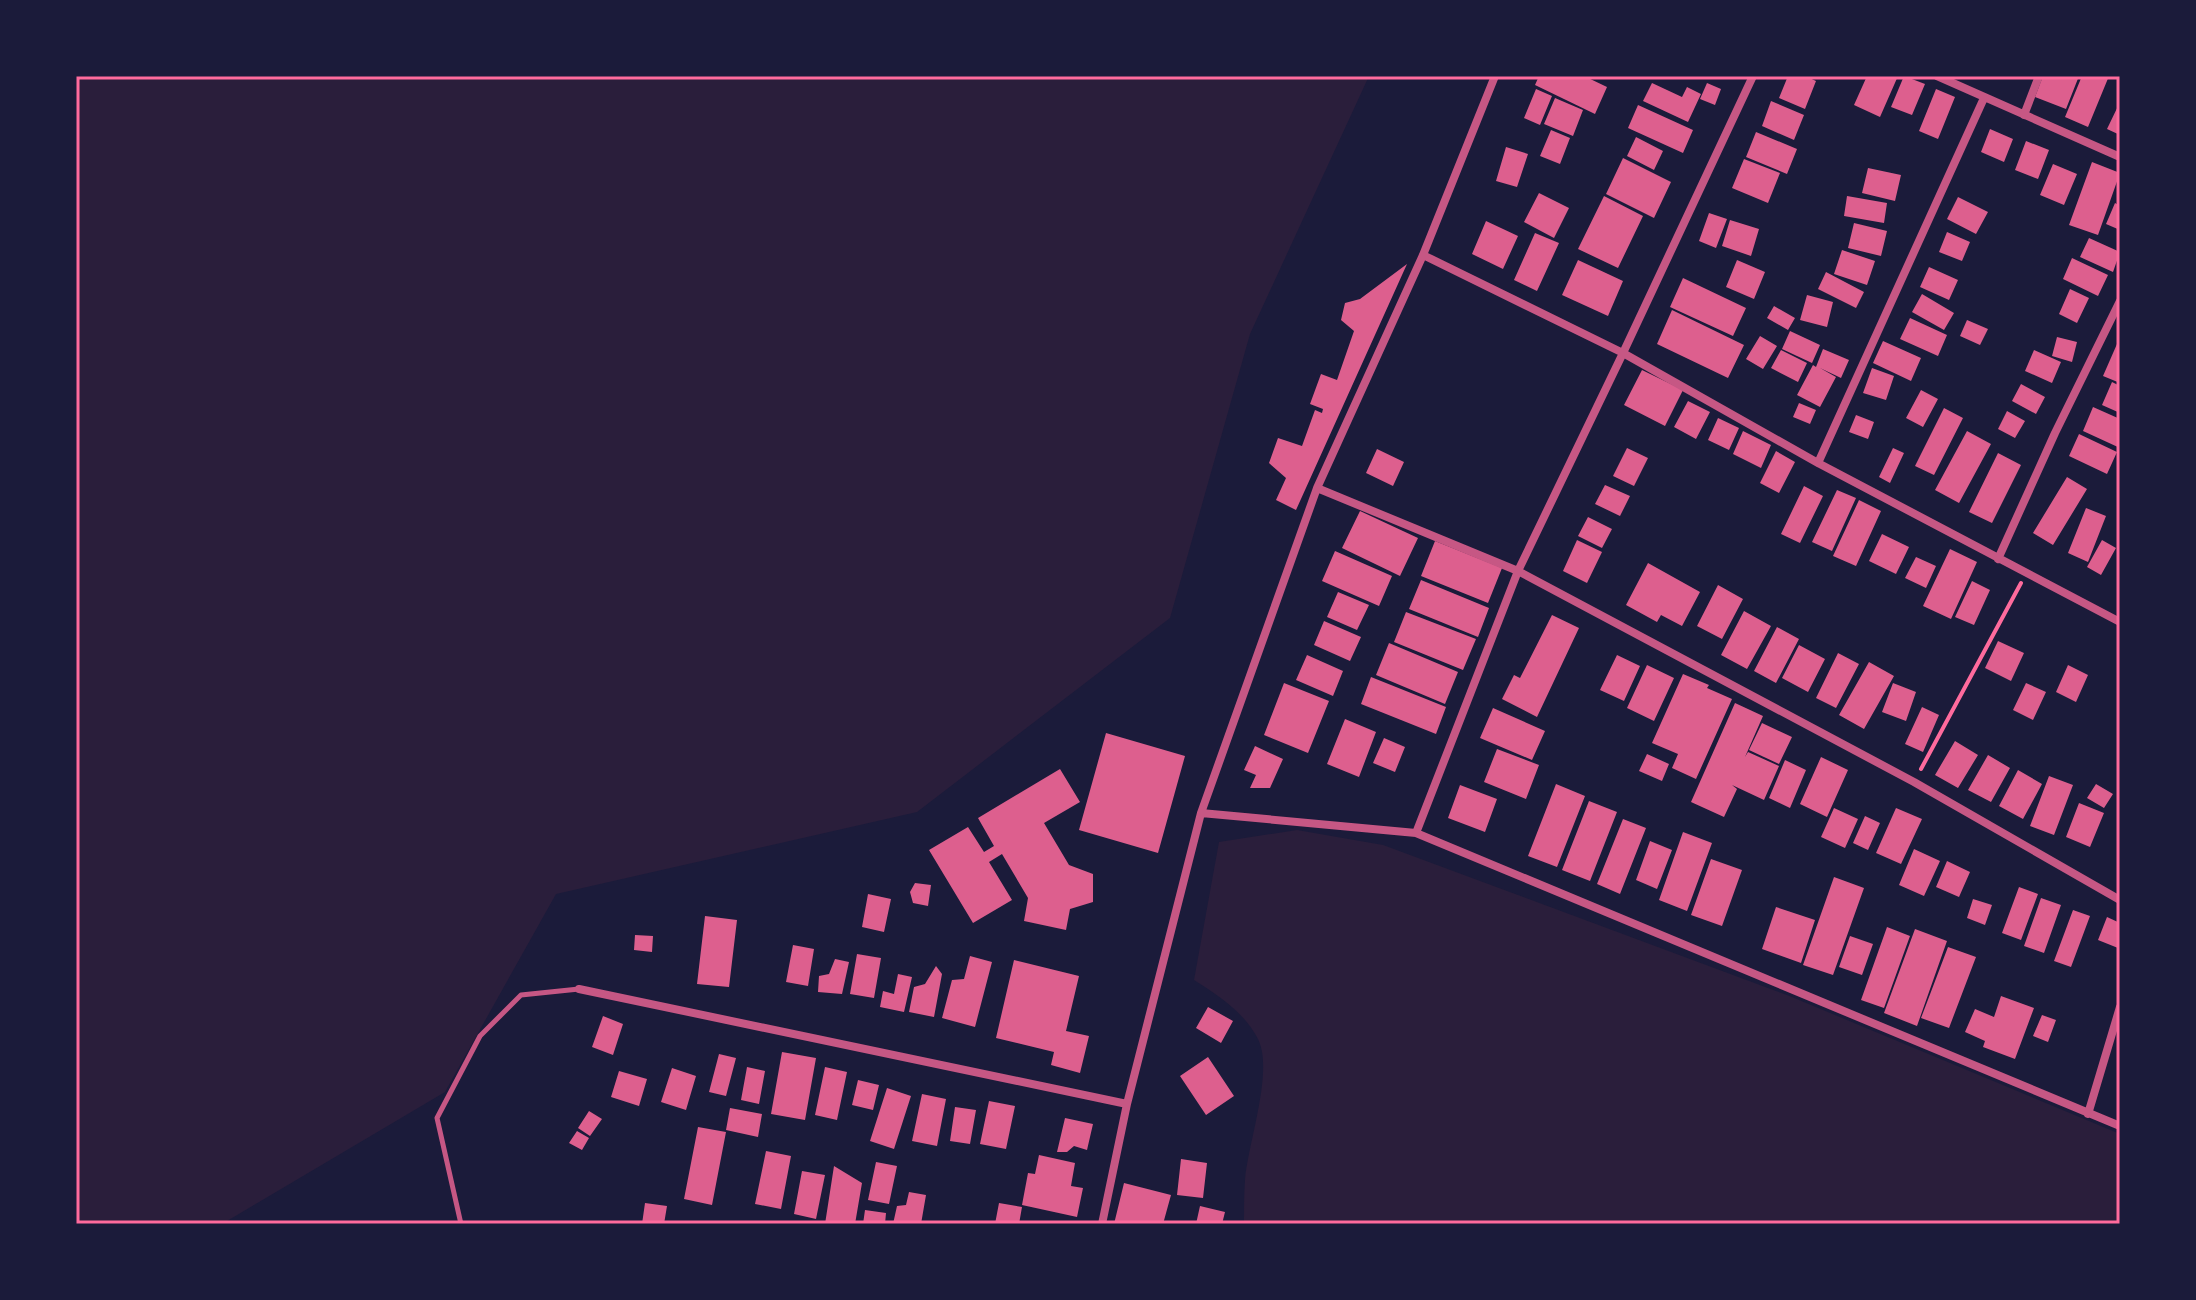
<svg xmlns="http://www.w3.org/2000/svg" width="2196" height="1300" font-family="Figtree,sans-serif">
  <rect width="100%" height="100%" fill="#1b1b3a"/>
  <!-- green -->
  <path fill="#2a1e3b" d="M76,76H1369L1250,334L1170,618L917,812L556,894L445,1092L222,1224H76Z
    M1297,830L1383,845L1787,995L2120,1134V1224H1244C1244,1209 1244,1195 1245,1180C1248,1143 1274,1071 1258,1039C1244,1012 1219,996 1194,980L1219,842Z"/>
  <!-- building -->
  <path fill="#dd5f8e" d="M1539,76H1584L1607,87L1595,114L1535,85Z
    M1788,76H1805L1816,81L1805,109L1779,98Z
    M1867,76H1898L1880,117L1854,105Z
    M1904,76L1925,84L1912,115L1891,107Z
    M2043,76H2079L2066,109L2035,97Z
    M2082,76H2109L2088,127L2065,117Z
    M1652,83L1682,97L1687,87L1701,94L1688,122L1643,101Z
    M1707,83L1721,89L1715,105L1700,99Z
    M1536,89L1552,96L1540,125L1524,118Z
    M1936,89L1955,97L1938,139L1919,131Z
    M1555,98L1583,110L1573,136L1544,124Z
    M1771,101L1804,115L1794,140L1762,126Z
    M2120,102V135L2107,129Z
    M1638,105L1693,130L1683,153L1628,128Z
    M1990,129L2013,139L2004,162L1981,152Z
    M1551,130L1570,138L1560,164L1540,156Z
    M1756,132L1797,149L1787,174L1746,157Z
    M1636,137L1663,151L1654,170L1627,156Z
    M2026,141L2049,150L2038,179L2015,170Z
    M1506,147L1528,154L1517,187L1496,181Z
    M1623,158L1671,182L1654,218L1606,194Z
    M1744,159L1780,173L1768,203L1732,188Z
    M2092,162L2120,173L2098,235L2069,225Z
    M2053,164L2077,174L2064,205L2040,195Z
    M1868,168L1901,175L1895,201L1862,193Z
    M1539,193L1569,208L1554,238L1524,222Z
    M1604,196L1643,216L1618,268L1578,249Z
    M1847,196L1887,203L1884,223L1844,216Z
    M1958,197L1988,212L1976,234L1947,219Z
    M2115,203L2120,206V230L2106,224Z
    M1709,213L1727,219L1716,248L1699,241Z
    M1730,220L1759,229L1751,256L1722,246Z
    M1486,221L1518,236L1503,269L1472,254Z
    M1854,223L1887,231L1881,256L1848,248Z
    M1947,232L1970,242L1962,261L1939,252Z
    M1535,233L1559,243L1537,291L1514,280Z
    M2089,238L2120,252L2113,272L2080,257Z
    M1842,250L1875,261L1867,285L1834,274Z
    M2072,258L2108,275L2098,296L2063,279Z
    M1578,260L1623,281L1608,316L1562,295Z
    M1737,260L1765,272L1754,299L1726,287Z
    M1407,264L1296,510L1276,500L1286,478L1269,463L1278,438L1302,446L1315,410L1322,413L1323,409L1310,404L1321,374L1337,380L1354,331L1341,320L1345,303L1360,299Z
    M1929,267L1958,280L1949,300L1920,287Z
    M1826,272L1864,292L1856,308L1818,289Z
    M1683,278L1746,308L1733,336L1670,307Z
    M2070,289L2089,298L2077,323L2059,314Z
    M1922,294L1954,313L1944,330L1912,312Z
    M1807,295L1833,302L1827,327L1800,320Z
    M1774,306L1795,318L1788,330L1767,318Z
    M1672,310L1744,345L1728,378L1657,344Z
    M1910,318L1947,335L1938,356L1900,339Z
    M1967,320L1988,329L1980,345L1960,336Z
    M1790,331L1820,345L1812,363L1782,349Z
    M1760,336L1777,346L1763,369L1746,359Z
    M2057,337L2077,342L2072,362L2052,356Z
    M1883,341L1921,358L1911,381L1873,363Z
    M2117,344L2120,345V383L2103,376Z
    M1823,349L1849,360L1841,378L1820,368L1836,377L1820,407L1797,395L1813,365L1816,367Z
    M1781,350L1807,363L1798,382L1771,368Z
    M2034,350L2061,362L2052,383L2025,371Z
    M1872,368L1894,376L1886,400L1863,393Z
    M1642,370L1683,390L1665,426L1624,405Z
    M2112,382L2120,386V413L2102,405Z
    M2021,384L2045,397L2036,414L2012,401Z
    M1921,390L1938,399L1923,427L1906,418Z
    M1688,401L1710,412L1696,439L1674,427Z
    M1799,403L1816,410L1810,424L1793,417Z
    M2093,407L2120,419V448L2083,431Z
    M1944,408L1963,418L1934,475L1915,466Z
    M2007,411L2025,421L2015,438L1998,429Z
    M1856,415L1874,422L1868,439L1849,432Z
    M1718,418L1739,428L1729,450L1708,440Z
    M1743,431L1771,445L1761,468L1733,454Z
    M1967,431L1991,444L1959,503L1935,490Z
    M2079,434L2117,452L2107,474L2069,456Z
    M1627,448L1648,458L1634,486L1613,476Z
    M1893,448L1904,453L1890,483L1879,477Z
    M1377,449L1404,462L1393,486L1366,473Z
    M1776,451L1795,462L1779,493L1760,483Z
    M1998,453L2021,465L1992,523L1969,512Z
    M2067,477L2087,489L2053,545L2033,533Z
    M1605,485L1630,496L1620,516L1595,504Z
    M1804,486L1823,496L1800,543L1781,534Z
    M1837,490L1856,498L1832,551L1812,542Z
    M1859,500L1881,511L1856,566L1833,556Z
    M2086,508L2106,516L2088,562L2068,553Z
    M1360,511L1418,538L1400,576L1342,548Z
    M1588,517L1612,529L1602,548L1578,536Z
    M1882,534L1909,547L1896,574L1869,561Z
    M1577,540L1602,552L1587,583L1563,571Z
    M2102,540L2116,548L2101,575L2087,567Z
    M1435,541L1502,568L1488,603L1421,576Z
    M1950,549L1977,562L1951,619L1923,606Z
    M1335,551L1392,576L1379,606L1322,581Z
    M1916,557L1936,566L1926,588L1905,578Z
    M1648,563L1700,592L1682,626L1661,615L1657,622L1626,605Z
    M1421,580L1489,608L1478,637L1409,609Z
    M1972,581L1990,590L1974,625L1955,617Z
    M1718,585L1743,599L1722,639L1697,626Z
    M1338,592L1369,605L1357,630L1327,617Z
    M1744,611L1771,626L1747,669L1721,655Z
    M1406,612L1476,639L1463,670L1394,642Z
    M1552,615L1579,628L1537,717L1502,699L1514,675L1520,678Z
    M1324,621L1361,637L1350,661L1314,645Z
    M1777,627L1799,639L1776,683L1754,671Z
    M1998,641L2024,653L2011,681L1985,668Z
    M1389,643L1458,672L1445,704L1376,675Z
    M1799,645L1825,659L1808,692L1782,678Z
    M1838,653L1859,664L1836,708L1816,698Z
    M1307,655L1343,671L1333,696L1296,680Z
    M1617,655L1640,666L1624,701L1600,690Z
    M1869,662L1894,676L1864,729L1839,715Z
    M1647,665L1674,678L1654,721L1627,708Z
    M2068,665L2088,675L2076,702L2056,692Z
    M1683,674L1709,685L1707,688L1732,699L1696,779L1672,768L1678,754L1652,743Z
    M1371,677L1446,707L1436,734L1361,704Z
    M1284,683L1329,701L1308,753L1264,735Z
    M1893,683L1916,692L1906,721L1882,712Z
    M2026,683L2046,692L2033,720L2013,710Z
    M1735,703L1763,716L1745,757L1748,752L1779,766L1764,800L1732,785L1737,789L1724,817L1691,802Z
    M1922,707L1939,715L1923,752L1905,744Z
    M1493,708L1545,731L1532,760L1480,738Z
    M1345,719L1376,732L1359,777L1327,764Z
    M1762,723L1792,737L1779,764L1749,750Z
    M1106,733L1185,756L1158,853L1079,830Z
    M1384,738L1405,747L1395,772L1373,763Z
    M1955,741L1978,755L1958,788L1935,775Z
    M1255,746L1283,759L1270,788H1250L1256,775L1244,770Z
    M1497,749L1539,765L1526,799L1484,782Z
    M1647,754L1669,764L1662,781L1639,771Z
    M1988,755L2010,768L1991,802L1968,790Z
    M1821,757L1848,770L1827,817L1800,804Z
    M1785,760L1806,770L1790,808L1769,798Z
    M1060,769L1080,802L1044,823L1069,865L1093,874V902L1070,909L1066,930L1024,921L1028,898L1002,854L989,862L1012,900L973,923L929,850L968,827L984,852L994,846L978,818Z
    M2018,770L2042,784L2023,819L1999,806Z
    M2049,776L2073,785L2054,835L2030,826Z
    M1556,784L1585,796L1557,867L1528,856Z
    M2096,784L2113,794L2104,808L2087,798Z
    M1460,785L1497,799L1485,832L1448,818Z
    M1589,801L1617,812L1590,881L1562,870Z
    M2079,803L2104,813L2090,847L2066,837Z
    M1834,808L1858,819L1845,848L1821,837Z
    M1896,808L1922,819L1901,864L1876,853Z
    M1865,816L1880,823L1868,850L1853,843Z
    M1623,819L1646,828L1620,894L1597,884Z
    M1683,832L1712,843L1687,911L1659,900Z
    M1650,841L1672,850L1657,889L1636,880Z
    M1914,849L1940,861L1924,896L1899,885Z
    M1711,859L1742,870L1722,926L1691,915Z
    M1947,861L1970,872L1959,897L1936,887Z
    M1834,877L1864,888L1833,975L1803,965Z
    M915,883L931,885L928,906L913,903L910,892Z
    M2019,887L2038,894L2021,940L2002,933Z
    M868,894L891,899L884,932L862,927Z
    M2041,898L2061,905L2044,953L2024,946Z
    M1973,899L1992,905L1985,925L1967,918Z
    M1776,907L1815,920L1801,963L1762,949Z
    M2073,910L2090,916L2071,967L2054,961Z
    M705,916L737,920L729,987L697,984Z
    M2107,917L2120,923V943L2118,948L2098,940Z
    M1887,927L1910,936L1884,1008L1861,1000Z
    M1915,929L1947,941L1917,1026L1884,1013Z
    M635,935L653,936L652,952L634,950Z
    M1850,936L1873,944L1862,975L1839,967Z
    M793,945L814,949L808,986L786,982Z
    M1948,947L1976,957L1949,1028L1921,1018Z
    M857,954L881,958L874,998L850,994Z
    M970,956L992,962L975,1027L942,1018L952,980L964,979Z
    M835,959L849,962L842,994L818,992L819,976L829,974Z
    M1014,960L1079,976L1066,1031L1089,1036L1080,1073L1051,1065L1054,1052L996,1038Z
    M936,966L942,974L934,1017L909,1012L914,987L925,984Z
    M898,974L912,977L904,1012L880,1007L883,991L894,994Z
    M2001,996L2034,1008L2015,1059L1983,1047L1985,1041L1965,1032L1975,1009L1994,1017Z
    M1208,1007L1233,1021L1221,1043L1196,1028Z
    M2042,1015L2056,1020L2048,1042L2033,1036Z
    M603,1016L623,1024L613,1055L592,1047Z
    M782,1052L816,1058L805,1120L771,1114Z
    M719,1054L736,1058L726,1096L709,1092Z
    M1208,1057L1234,1096L1206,1115L1180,1076Z
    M747,1067L765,1071L759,1104L741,1100Z
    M825,1067L847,1072L837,1120L815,1115Z
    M672,1068L696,1076L686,1110L661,1102Z
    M619,1071L647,1079L639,1106L611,1097Z
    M858,1080L879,1085L873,1110L852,1105Z
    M887,1088L911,1096L894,1149L870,1141Z
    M922,1094L946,1099L937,1146L912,1141Z
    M989,1101L1015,1106L1006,1149L980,1144Z
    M955,1107L976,1110L970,1144L950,1141Z
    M730,1108L762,1114L758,1137L726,1130Z
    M589,1111L602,1119L590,1136L578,1128Z
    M1065,1118L1093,1124L1087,1150L1074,1146L1067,1152H1057Z
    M698,1127L726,1132L712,1205L684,1199Z
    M577,1131L589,1138L582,1150L569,1143Z
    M766,1151L791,1156L781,1209L755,1204Z
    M1039,1155L1075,1163L1071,1186L1083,1188L1077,1217L1022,1205L1028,1173L1035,1174Z
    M1181,1159L1207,1163L1203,1198L1177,1195Z
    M876,1162L897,1166L889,1204L868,1200Z
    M834,1166L862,1183L855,1224H825Z
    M802,1171L825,1175L816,1219L794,1214Z
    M1124,1183L1171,1195L1163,1224H1114Z
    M909,1192L926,1195L921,1224H893L897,1206L906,1205Z
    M645,1203L667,1206L664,1224H642Z
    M999,1203L1022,1207L1019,1224H995Z
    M1200,1206L1225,1212L1222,1224H1196Z
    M865,1210L886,1213L885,1224H863Z"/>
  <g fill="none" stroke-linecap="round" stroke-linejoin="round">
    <!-- path -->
    <path stroke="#ff6b9d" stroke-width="4" d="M1921,769L2021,583"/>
    <!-- service -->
    <path stroke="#c65784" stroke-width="5" d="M461,1224L437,1118L480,1036L521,995L579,989"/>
    <!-- minor -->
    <path stroke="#c65784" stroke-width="8" d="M1937,76L2120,157
      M2024,115L2039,76
      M1423,255L1623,353L1818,463L2120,622
      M1818,463L1984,98
      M1317,488L1518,571L1914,782L2120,900
      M1998,559L2055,433L2120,301
      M1201,813L1416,833L2120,1126
      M1416,833L1518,571L1623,353L1753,76
      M579,989L1127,1104
      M2088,1114L2120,1007
      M1102,1224L1127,1104L1201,813L1317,488L1423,255L1495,76"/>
  </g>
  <!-- border -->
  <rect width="2196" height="1300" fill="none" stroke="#1b1b3a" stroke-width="156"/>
  <rect x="78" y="78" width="2040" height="1144" fill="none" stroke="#ff6b9d" stroke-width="3"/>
</svg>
